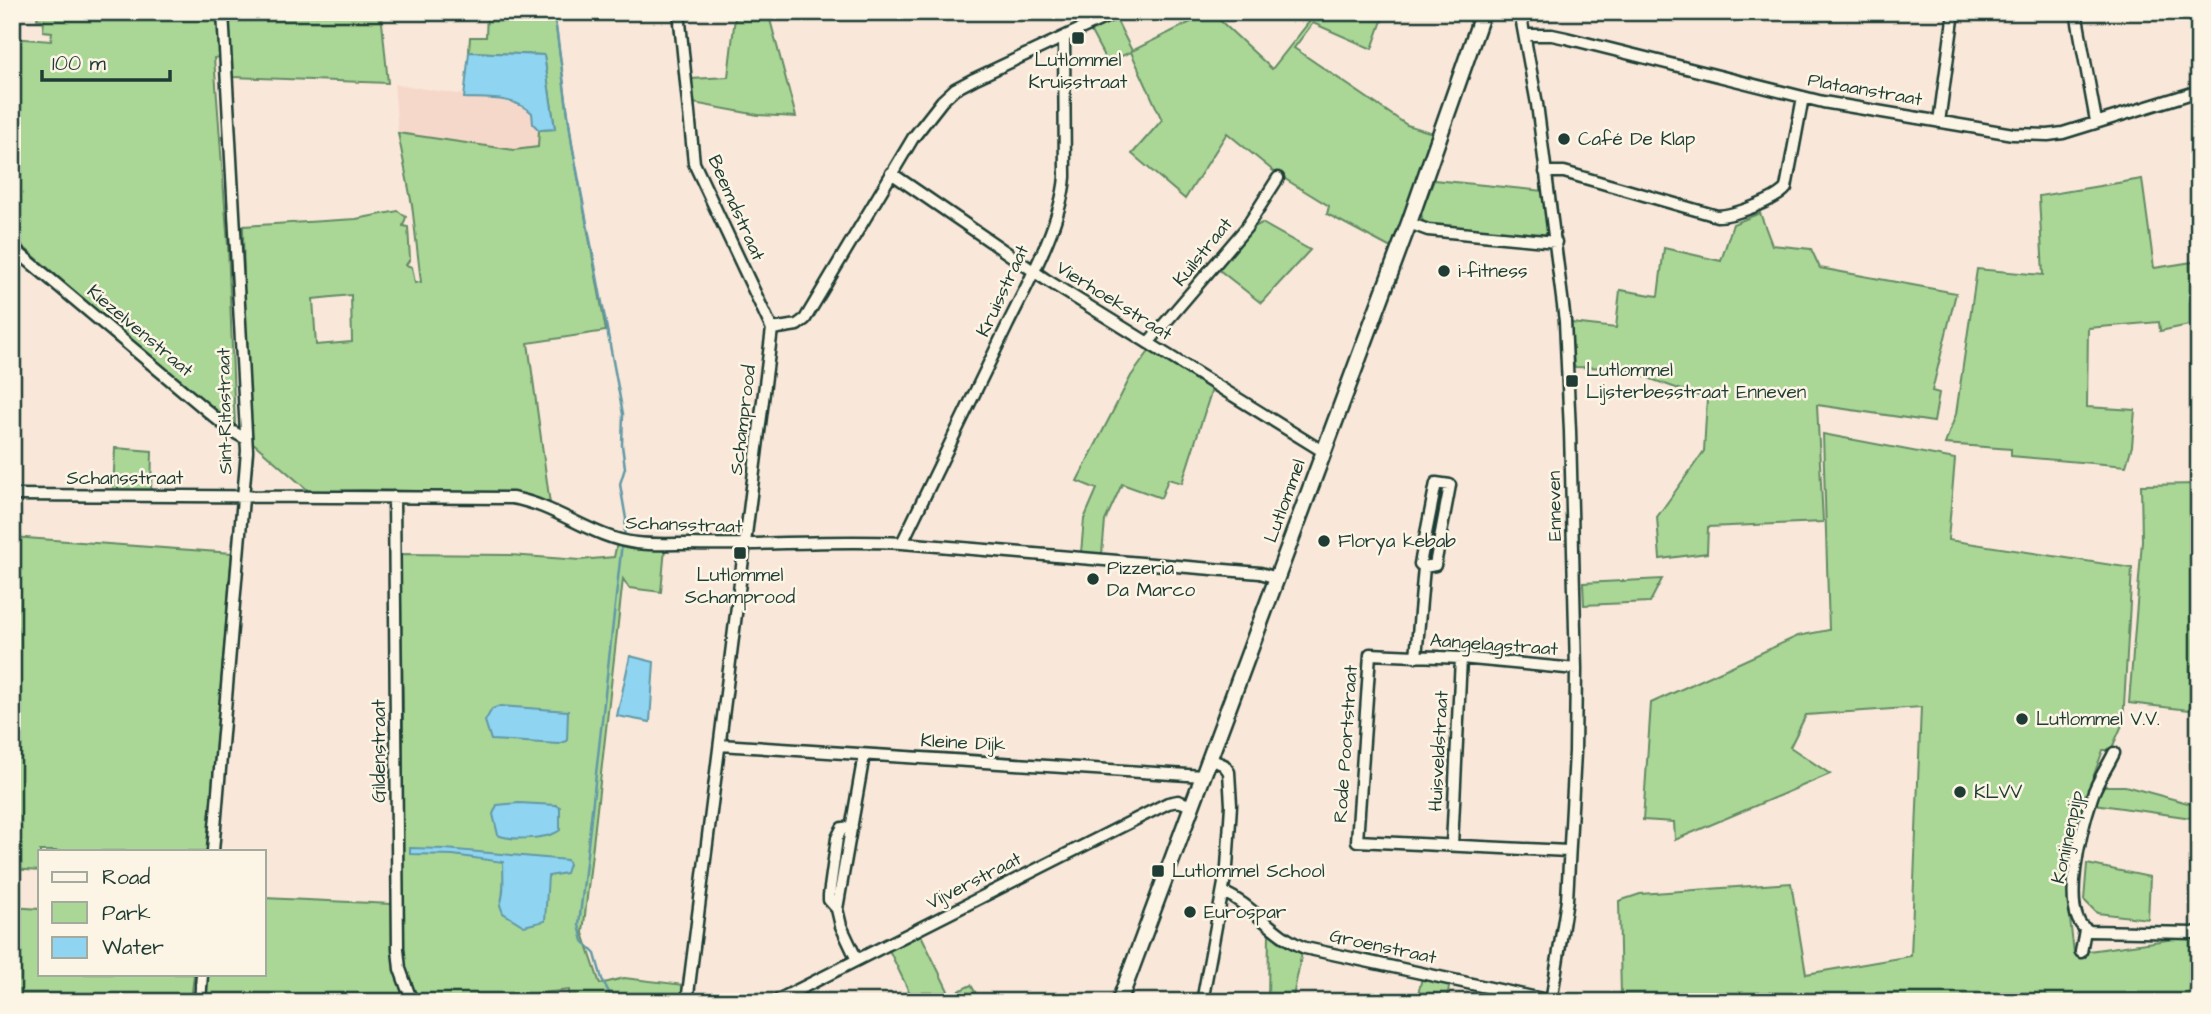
<svg xmlns="http://www.w3.org/2000/svg" width="2211" height="1014" font-family="'Architects Daughter',sans-serif">
  <rect width="100%" height="100%" fill="#f9e8d9"/>
  <filter id="ink" filterUnits="userSpaceOnUse"><feTurbulence type="fractalNoise" baseFrequency=".0143" numOctaves="2"/><feDisplacementMap in="SourceGraphic" scale="14" xChannelSelector="R" yChannelSelector="G"/><feConvolveMatrix kernelMatrix="1 2 1 2 8 2 1 2 1" color-interpolation-filters="sRGB"/></filter>
  <g filter="url(#ink)">
    <!-- built -->
    <path fill="#f6d8cb" d="M394,84L465,95L464,97H495L526,107L532,113L533,124L539,130V147L514,150L398,133Z"/>
    <!-- green -->
    <path fill="#aad796" stroke="#648a65" stroke-width="2" fill-rule="evenodd" d="M39,12H218L220,57L214,58L228,246L235,425L225,421L12,237V38L51,41L52,32L43,31L44,20L37,19Z
      M228,12H381L388,83L233,77Z
      M487,12H554L572,144L606,331L528,343L550,504L530,496L513,493L364,490L310,492L251,441L245,366L243,226L356,219L398,211L406,217L403,226L408,227L410,259L406,265L412,267L415,283L421,282L412,205L398,133L514,150L538,147L539,130L555,129L544,55L469,52L470,37H486ZM351,295L352,342L316,345L313,299Z
      M747,12H768L796,117L758,115L693,103L691,79L728,77L735,17Z
      M1211,12L1272,69L1317,12H1385L1372,49L1313,23L1294,48L1407,125L1436,134L1391,248L1327,214L1329,206L1277,174L1227,133L1185,199L1132,154L1162,120L1131,52L1107,62L1089,28L1115,17L1132,51Z
      M2142,179L2154,268L2199,261V323L2160,331L2159,322L2088,328L2087,407L2135,410L2132,446L2126,466L2011,456V449L1945,444L1956,414L1977,269L2043,275L2039,196Z
      M1434,180L1544,191L1550,230L1541,237L1429,226L1423,223L1421,212Z
      M1760,213L1772,245L1811,249L1820,268L1956,293L1932,391L1939,393L1934,422L1817,405L1823,522L1708,527L1707,553L1660,559L1657,517L1704,451L1707,399L1620,368L1574,367L1571,323L1616,328L1620,290L1658,296L1664,248L1721,261L1733,224Z
      M1262,223L1310,250L1261,303L1218,269L1250,229Z
      M1150,350L1212,389L1182,483L1168,479L1161,498L1122,484L1105,521L1102,554L1081,553L1084,519L1097,489L1077,481L1131,376Z
      M1823,434L1955,459L1948,540L2132,568L2123,723L2111,750H2103C2089,789 2071,835 2068,876C2067,902 2071,927 2074,953L2196,936L2199,939V1002H1703L1702,997L1621,996L1619,901L1640,894L1791,883L1806,974L1911,956L1921,707L1806,715L1790,747L1830,774L1675,840L1674,822L1643,820L1651,703L1798,636L1829,630Z
      M115,448L152,451L151,492H113Z
      M2199,484V688H2193L2189,710L2129,703L2142,541L2141,485Z
      M12,537L232,553L207,851H40V871L12,869Z
      M617,543L665,548L661,592L629,588L623,579L583,933L600,984L624,978L685,985L682,1002H569V990L458,1002H416L403,965V699L400,554L510,555L580,560L614,557Z
      M1662,579L1650,602L1584,605L1583,583Z
      M2104,786H2125L2199,806V819L2094,804Z
      M2087,864L2150,877L2148,919L2097,913L2084,900Z
      M264,898L392,904L396,974L408,1002H205L207,974H264Z
      M12,907L40,909V974H194L191,1002H12Z
      M1269,932L1280,942L1302,952L1292,1002H1268Z
      M921,935L950,995L971,985L981,1002H914L889,950Z
      M1422,978L1450,983L1446,1002H1416Z"/>
    <!-- water -->
    <path fill="#8fd4f1" stroke="#6298a5" stroke-width="2" d="M469,52L544,55L555,129L539,130L533,124L532,113C514,96 487,99 464,98Z
      M630,656L654,662L650,722L617,716Z
      M500,706L568,711L567,741L559,744L491,740L485,721L492,709Z
      M519,803L556,805L560,807V830C550,839 510,841 498,835L493,814L497,805Z
      M410,848L445,849L567,860L569,864L566,873L548,876L545,921L524,926L503,913L500,905C505,893 503,876 503,862L453,855L410,854Z"/>
    <g fill="none" stroke-linecap="round" stroke-linejoin="round">
      <!-- stream -->
      <path stroke="#6298a5" stroke-width="2.5" d="M554,12L572,144L623,414L622,445L625,468L620,484L626,519L624,536
        M614,1002L602,979L595,954L583,941L579,925L622,543"/>
      <defs>
        <path id="street" d="M679,12L694,163L772,329
          M1520,12L1537,104L1565,321L1570,431L1576,669L1575,752L1567,900L1551,1002
          M2076,12L2096,121
          M1525,35H1552L1566,38L1823,102L2013,134L2048,135L2063,133L2199,91
          M1939,122L1954,12
          M1545,172H1564L1717,216C1733,216 1777,200 1786,188L1803,97
          M891,173L1045,279L1324,452
          M1409,223L1428,230L1556,242
          M12,247L230,430L246,439
          M772,329L797,325L805,319L913,138L942,101L955,89L974,79L1117,12
          M1148,343L1246,228L1278,178
          M12,495L512,498C556,505 592,538 636,543C654,545 672,544 689,544C760,546 831,539 902,543L1260,573L1277,578
          M394,497L398,949L400,969L412,1002
          M902,543C937,470 972,398 1007,326C1028,283 1061,224 1065,177L1064,37
          M1416,657L1424,567L1435,565L1450,485L1436,483L1420,564L1424,567
          M720,745L1203,776
          M2114,753C2107,768 2097,781 2092,797C2084,821 2056,920 2090,931L2193,933L2199,931
          M1452,845L1461,658
          M213,851L247,451L223,12
          M1568,851L1357,841L1370,654L1461,658L1576,669
          M1223,892C1254,906 1272,935 1305,948L1551,1001
          M837,909L829,900V895L837,838L842,828L852,827
          M2081,952L2085,930
          M857,960L841,926L837,909L864,755
          M200,1002L202,974
          M687,1002L772,329
          M774,1002L1168,803L1178,801L1192,806
          M1202,1002L1227,867L1231,805L1229,772L1224,765L1210,759"/>
        <path id="secondary" d="M1119,1002L1409,223L1483,12"/>
      </defs>
      <!-- street casing -->
      <use href="#street" stroke="#1f3d34" stroke-width="15"/>
      <!-- secondary casing -->
      <use href="#secondary" stroke="#1f3d34" stroke-width="19"/>
      <!-- street -->
      <use href="#street" stroke="#fcf5e5" stroke-width="10"/>
      <!-- secondary -->
      <use href="#secondary" stroke="#fcf5e5" stroke-width="14"/>
    </g>
  </g>
  <!-- markers -->
  <g fill="#1f3d34" stroke="#fcf5e5" stroke-width="2.5">
    <rect x="1071" y="31" width="14" height="14" rx="3.5"/>
    <circle cx="1564" cy="139" r="7"/>
    <circle cx="1444" cy="271" r="7"/>
    <rect x="1565" y="374" width="14" height="14" rx="3.5"/>
    <circle cx="1324" cy="541" r="7"/>
    <rect x="733" y="546" width="14" height="14" rx="3.5"/>
    <circle cx="1093" cy="579" r="7"/>
    <circle cx="2022" cy="719" r="7"/>
    <circle cx="1960" cy="792" r="7"/>
    <rect x="1151" y="864" width="14" height="14" rx="3.5"/>
    <circle cx="1190" cy="912" r="7"/>
  </g>
  <g text-anchor="middle" dominant-baseline="central" stroke-width="5" stroke-linejoin="round" paint-order="stroke">
    <!-- poi labels -->
    <g font-size="19" fill="#1f3d34" stroke="#fcf5e5" text-anchor="start">
      <text x="1078" y="60" text-anchor="middle">Lutlommel<tspan x="1078" dy="22">Kruisstraat</tspan></text>
      <text x="1578" y="139">Café De Klap</text>
      <text x="1458" y="271">i-fitness</text>
      <text x="1586" y="370">Lutlommel<tspan x="1586" dy="22">Lijsterbesstraat Enneven</tspan></text>
      <text x="1338" y="541">Florya kebab</text>
      <text x="1107" y="568">Pizzeria<tspan x="1107" dy="22">Da Marco</tspan></text>
      <text x="740" y="575" text-anchor="middle">Lutlommel<tspan x="740" dy="22">Schamprood</tspan></text>
      <text x="2036" y="719">Lutlommel V.V.</text>
      <text x="1974" y="792">KLVV</text>
      <text x="1172" y="871">Lutlommel School</text>
      <text x="1204" y="912">Eurospar</text>
    </g>
    <!-- street labels -->
    <g font-size="19" fill="#1f3d34" stroke="#fcf5e5">
      <text transform="translate(1865 90) rotate(10)">Plataanstraat</text>
      <text transform="translate(736 208) rotate(66)">Beemdstraat</text>
      <text transform="translate(1203 252) rotate(-51)">Kuilstraat</text>
      <text transform="translate(1003 291) rotate(-65)">Kruisstraat</text>
      <text transform="translate(1114 301) rotate(32)">Vierhoekstraat</text>
      <text transform="translate(140 331) rotate(40)">Kiezelvenstraat</text>
      <text transform="translate(225 411) rotate(-91)">Sint-Ritastraat</text>
      <text transform="translate(743 420) rotate(-83)">Schamprood</text>
      <text x="125" y="478">Schansstraat</text>
      <text transform="translate(1285 501) rotate(-70)">Lutlommel</text>
      <text transform="translate(1555 506) rotate(-91)">Enneven</text>
      <text transform="translate(684 525) rotate(2)">Schansstraat</text>
      <text transform="translate(1494 645) rotate(4)">Aangelagstraat</text>
      <text transform="translate(963 743) rotate(3)">Kleine Dijk</text>
      <text transform="translate(1346 744) rotate(-86)">Rode Poortstraat</text>
      <text transform="translate(379 751) rotate(-90)">Gildenstraat</text>
      <text transform="translate(1439 751) rotate(-87)">Huisveldstraat</text>
      <text transform="translate(2068 837) rotate(-78)">Konijnenpijp</text>
      <text transform="translate(974 881) rotate(-27)">Vijverstraat</text>
      <text transform="translate(1383 947) rotate(12)">Groenstraat</text>
    </g>
  </g>
  <!-- margin -->
  <rect width="2211" height="1014" fill="none" stroke="#fcf5e5" stroke-width="42"/>
  <rect x="21" y="21" width="2169" height="972" fill="none" stroke="#1f3d34" stroke-width="2.5" filter="url(#ink)"/>
  <!-- legend -->
  <rect x="38" y="850" width="228" height="126" fill="#fcf5e5" stroke="#a4ab9e" stroke-width="2"/>
  <rect x="52" y="872" width="35" height="10" fill="#fcf5e5" stroke="#a4ab9e" stroke-width="2"/>
  <text x="102" y="884" font-size="21" fill="#1f3d34">Road</text>
  <rect x="52" y="902" width="35" height="21" fill="#aad796" stroke="#a4ab9e" stroke-width="2"/>
  <text x="102" y="920" font-size="21" fill="#1f3d34">Park</text>
  <rect x="52" y="937" width="35" height="21" fill="#8fd4f1" stroke="#a4ab9e" stroke-width="2"/>
  <text x="102" y="954" font-size="21" fill="#1f3d34">Water</text>
  <!-- scale -->
  <path d="M42 70v10h128v-10" fill="none" stroke="#1f3d34" stroke-width="3.5"/>
  <text x="52" y="70" font-size="21" fill="#1f3d34" stroke="#fcf5e5" stroke-width="5" paint-order="stroke">100 m</text>
</svg>
